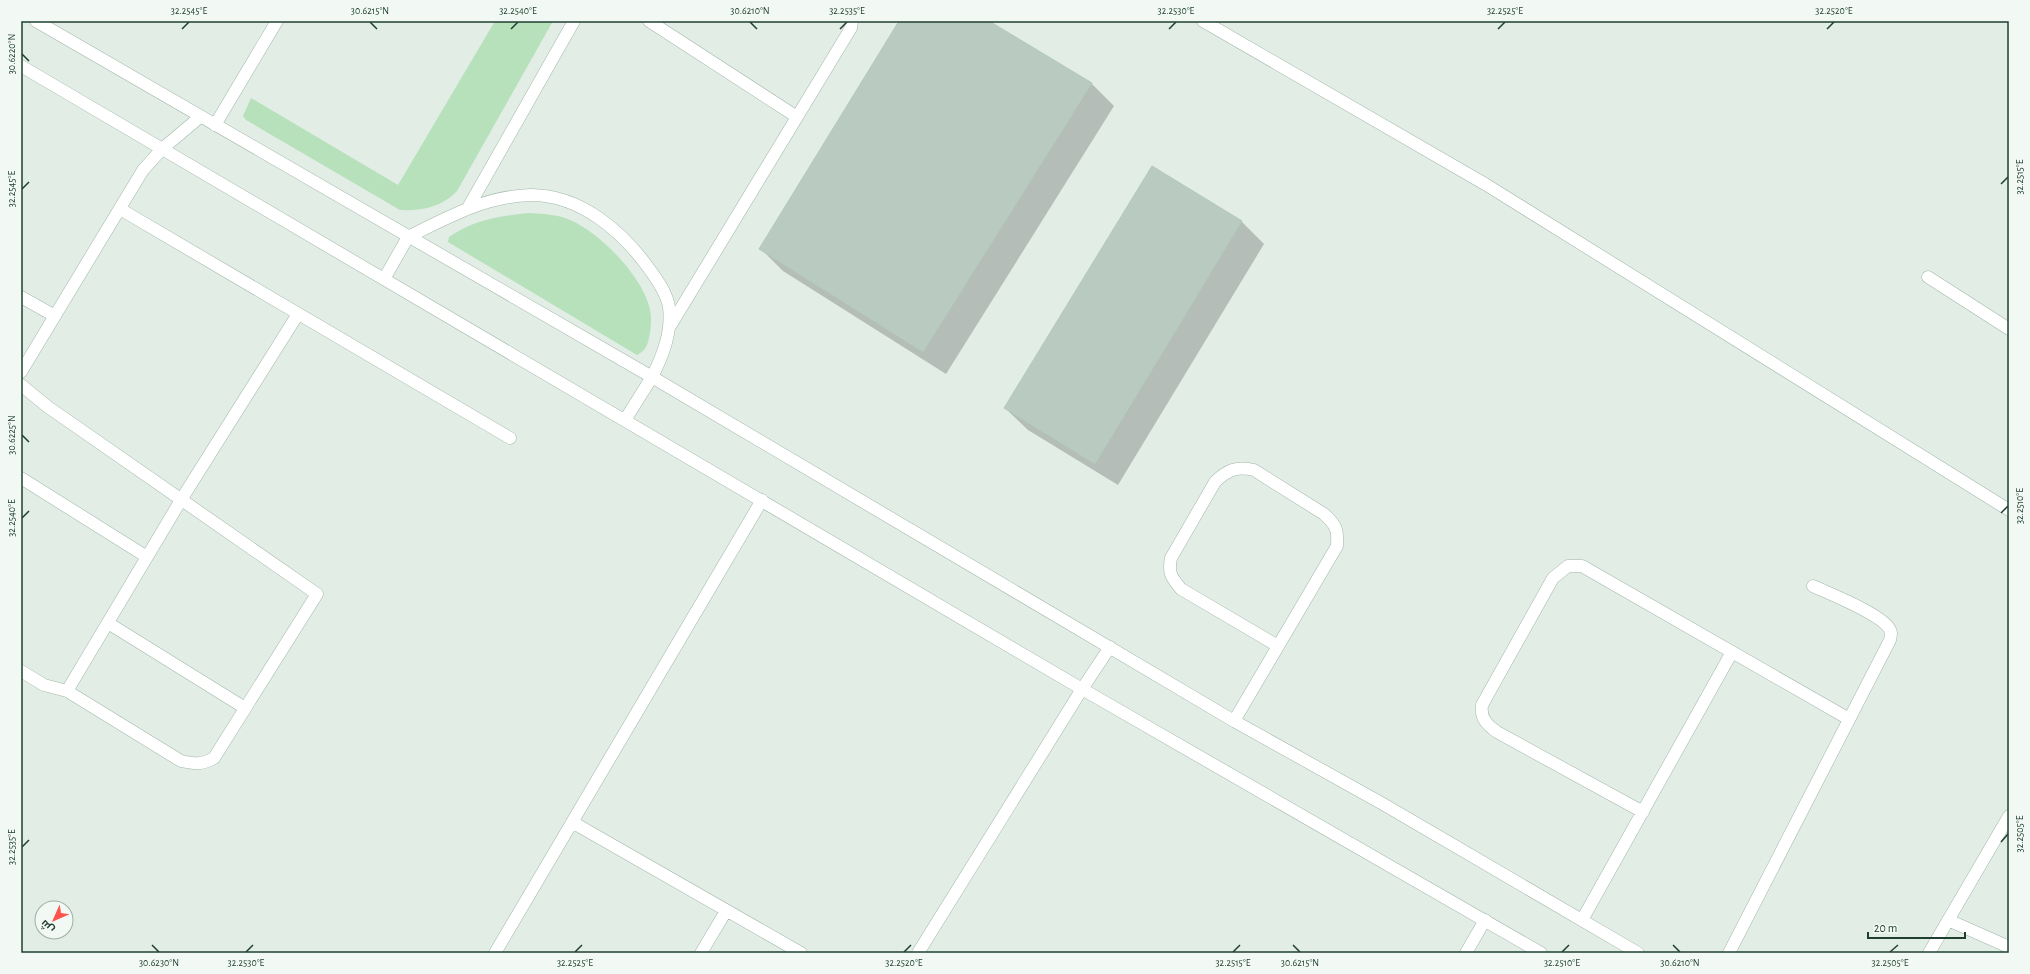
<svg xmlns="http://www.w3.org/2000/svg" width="2030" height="974" font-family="'Alegreya Sans',Cairo,sans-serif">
  <rect width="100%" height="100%" fill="#e1ede5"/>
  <!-- green -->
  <path fill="#b7e1ba" d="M495,21H553L457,191C442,207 422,211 400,210L246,120L243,116L251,98L398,185Z
    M528,213C543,214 557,214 570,220C599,232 641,275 649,306C652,315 651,324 650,333C648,343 647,350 637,355L448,242L449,237C473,220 500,216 528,213Z"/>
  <!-- shadow -->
  <path fill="#0003" d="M900,21H987L1092,84L1114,106L946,374L783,271L761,249Z
    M1152,167L1242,222L1264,244L1118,485L1028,430L1005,408Z"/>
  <!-- building -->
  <path fill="#b9cbc0" stroke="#b3c8bb" d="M899,21H989L1092,83L923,352L759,249Z
    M1152,166L1242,221L1095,464L1004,408Z"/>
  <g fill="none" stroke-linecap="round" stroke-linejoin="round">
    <defs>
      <path id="lane" d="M649,21L797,117
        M215,125L277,21
        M468,208L574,21
        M120,209L510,438
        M408,237C448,217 486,196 531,195C581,195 623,232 650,270C658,281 667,294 669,307C672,333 663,355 652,377
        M1928,277L2009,329
        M21,297L55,316
        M669,328L851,28L852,21
        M21,372L143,170L162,149
        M21,385L48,407L317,594L214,758C202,765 195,764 181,761L67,691L44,685L21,671
        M21,478L147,557
        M108,623L245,708
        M67,691L181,500L298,314
        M1234,721L1337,546C1338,529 1336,525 1324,514L1254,470C1237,466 1227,470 1215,482L1171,558C1168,573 1171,577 1181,589L1278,646
        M1643,812L1497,732C1487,725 1480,718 1482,705L1553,578L1568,566H1582L1849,719
        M572,822L801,953
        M1582,920L1732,652
        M1948,920L2009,947
        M495,953L762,500
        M701,953L726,911
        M918,953L1082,689
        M1466,953L1485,920
        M1729,953L1890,640C1891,635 1892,632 1889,628C1879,613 1830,594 1813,586
        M1929,953L2009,816"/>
      <path id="street" d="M36,21L652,377L1234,721L1383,804L1638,953
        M1203,21L1485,184L2009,510
        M21,66L1082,689L1541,953
        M162,149L200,117
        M384,279L408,237
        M625,420L652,377
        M1082,689L1110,647"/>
    </defs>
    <!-- lane casing -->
    <use href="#lane" stroke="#a3b6ab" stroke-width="13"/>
    <!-- street casing -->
    <use href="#street" stroke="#a3b6ab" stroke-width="13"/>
    <!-- lane -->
    <use href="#lane" stroke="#fff" stroke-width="12"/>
    <!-- street -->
    <use href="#street" stroke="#fff" stroke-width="12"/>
  </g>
  <!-- ticks -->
  <path fill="none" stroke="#1f4030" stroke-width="1.5" d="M370,22L377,29M750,22L757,29M182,29L189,22M511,29L518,22M840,29L847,22M1169,29L1176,22M1498,29L1505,22M1827,29L1834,22M22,54L29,61M2001,184L2008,177M22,189L29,182M22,435L29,442M2001,513L2008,506M22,518L29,511M2001,842L2008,834M22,847L29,840M152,945L159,952M1293,945L1300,952M1673,945L1680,952M246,952L253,945M575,952L582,945M904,952L911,945M1233,952L1240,945M1562,952L1569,945M1890,952L1898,945"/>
  <!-- border -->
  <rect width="2030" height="974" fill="none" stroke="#f2f9f4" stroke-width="44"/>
  <!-- north arrow -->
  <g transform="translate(54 920) rotate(225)"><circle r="19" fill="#f2f9f4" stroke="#9eafa6"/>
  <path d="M0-3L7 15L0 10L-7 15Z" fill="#ff544d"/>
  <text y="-6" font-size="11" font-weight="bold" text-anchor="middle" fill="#1f4030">ش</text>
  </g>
  <!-- scale -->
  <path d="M1868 932v6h97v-6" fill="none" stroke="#1f4030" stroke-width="2"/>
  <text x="1874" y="932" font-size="12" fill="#1f4030" stroke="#f2f9f4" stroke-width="3" paint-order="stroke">20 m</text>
  <rect x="22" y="22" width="1986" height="930" fill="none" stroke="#1f4030" stroke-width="1.5"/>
  <g font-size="10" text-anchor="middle" fill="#1f4030">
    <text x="189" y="14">32.2545°E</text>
    <text x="370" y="14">30.6215°N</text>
    <text x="518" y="14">32.2540°E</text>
    <text x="750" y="14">30.6210°N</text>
    <text x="847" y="14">32.2535°E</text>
    <text x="1176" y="14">32.2530°E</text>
    <text x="1505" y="14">32.2525°E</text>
    <text x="1834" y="14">32.2520°E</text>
    <text transform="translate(11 54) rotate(-90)" y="4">30.6220°N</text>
    <text transform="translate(2019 177) rotate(-90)" y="4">32.2515°E</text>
    <text transform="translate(11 189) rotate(-90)" y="4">32.2545°E</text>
    <text transform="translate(11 435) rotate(-90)" y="4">30.6225°N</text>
    <text transform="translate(2019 506) rotate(-90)" y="4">32.2510°E</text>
    <text transform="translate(11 518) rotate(-90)" y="4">32.2540°E</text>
    <text transform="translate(2019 834) rotate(-90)" y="4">32.2505°E</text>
    <text transform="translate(11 847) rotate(-90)" y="4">32.2535°E</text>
    <text x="159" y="966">30.6230°N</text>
    <text x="246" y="966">32.2530°E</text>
    <text x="575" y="966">32.2525°E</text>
    <text x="904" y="966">32.2520°E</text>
    <text x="1233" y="966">32.2515°E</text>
    <text x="1300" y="966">30.6215°N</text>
    <text x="1562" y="966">32.2510°E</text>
    <text x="1680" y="966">30.6210°N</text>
    <text x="1890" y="966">32.2505°E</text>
  </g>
</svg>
